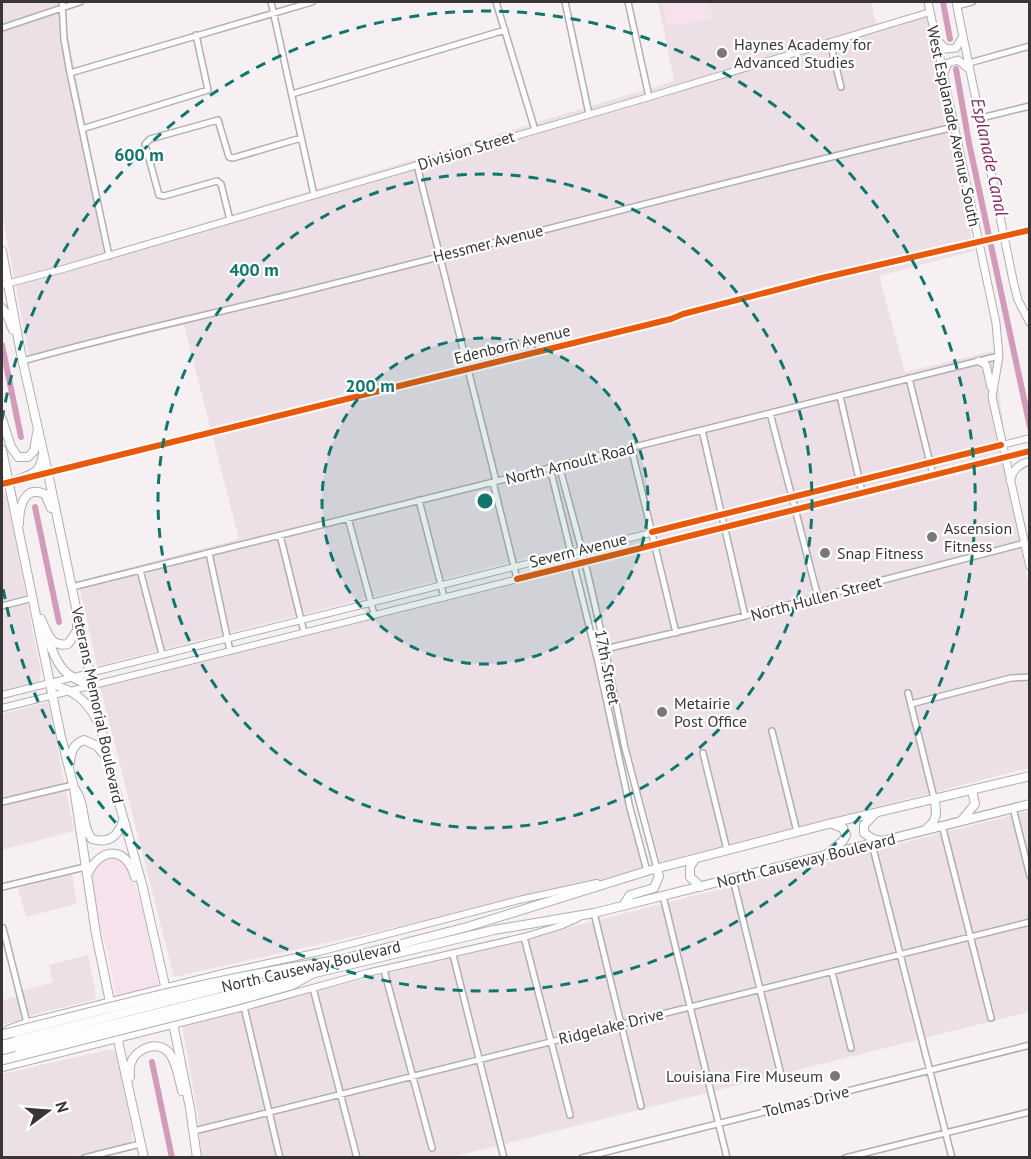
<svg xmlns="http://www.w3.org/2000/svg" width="1031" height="1159" font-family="'PT Sans',sans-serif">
  <rect width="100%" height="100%" fill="#f6f0f3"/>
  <!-- built -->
  <path fill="#ece0e6" d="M2,2H61L111,251L674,81L658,2H871L876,24L927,10L974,251L879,276L905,372L993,351L1022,553L1029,587V768L660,862L575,546L97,666L78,581L239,539L184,325L30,362L2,214Z
    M3,490L7,498L41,674L39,681L2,691V491Z
    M575,565L647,871L174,977L99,683Z
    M48,702L74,831L2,850V714Z
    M1029,811V1012L448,1158L202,1157L198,1116L182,1025Z
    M72,874L77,904L26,917L18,888Z
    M88,955L96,995L94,1000L27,1016L21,991L53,982L49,965Z
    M17,997L21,1015L20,1021L2,1024V1000Z
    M111,1049L115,1051L117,1059L132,1129V1140L129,1143L69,1157H2V1074Z"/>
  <!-- green -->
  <path fill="#f6e2ec" d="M662,2H709L713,18L668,27Z
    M112,856L119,858L130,868L145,917L159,986L116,996C113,979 110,962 106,946C101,930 87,888 91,873C94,862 103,859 112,856Z"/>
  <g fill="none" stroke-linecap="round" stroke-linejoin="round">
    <!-- canal -->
    <path stroke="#d39bba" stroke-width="6" d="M943,2L950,39
      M956,69L969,143L1030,427
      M2,345L21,437
      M35,507L59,622
      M152,1062L172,1158"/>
    <defs>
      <path id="minor" d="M62,2L64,39L70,73L109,256
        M271,2L314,195
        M496,2L535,130
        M565,2L589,114
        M628,2L649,97
        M957,6L972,2
        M2,28L80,2
        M830,42L841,87
        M969,63L1030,46
        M70,73L312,2
        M292,94L505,30
        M981,118L1030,106
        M82,129L208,90L196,35
        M417,165L496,481
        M230,220L221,184L217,181L164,196L159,195L145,144L150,139L218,120L229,157L233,158L301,138
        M23,361C119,334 217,313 313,289C527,235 740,178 954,127
        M909,378L933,475
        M840,396L862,492
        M770,413L818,597
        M702,430L745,616
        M631,447L676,633
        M559,465L585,562L605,649L625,748L657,869
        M550,468L598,662L630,808L647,871
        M29,477L671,319L683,314L822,278L1030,230
        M493,482L517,579
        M2,484L20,479
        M419,500L444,597
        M348,518L374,614
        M280,535L304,632
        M209,553L230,651
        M140,570L162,654
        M72,587L999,356
        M2,606L33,598
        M605,649L745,616L1025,543
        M908,693L934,798
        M911,704L1011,678L1030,677
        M772,731L797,832
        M703,753L727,850
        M2,802L73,785
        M1013,808L1030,876
        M942,825L991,1018
        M872,844L952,1158
        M733,879L780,1071
        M2,887L85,867
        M663,896L727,1158
        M594,913L641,1106
        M3,928L27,1023
        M524,937L570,1115
        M453,955L504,1158
        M384,970L432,1148
        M832,972L851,1048
        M313,988L357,1158
        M244,1007L280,1158
        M194,1131L1030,922
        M84,1158L140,1144
        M582,1158L1030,1045
        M845,1158L1030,1112"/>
      <path id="tertiary" d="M2,285L63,269L649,97L930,12
        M2,695L1030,438
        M2,708L1030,451
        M24,1023L227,972L319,952L519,900L597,883
        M2,1068L244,1007L367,973L524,937L560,926L578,918"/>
      <path id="secondary" d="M928,2L996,323L999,356L992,397L1030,567
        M956,2L1014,285L1018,300L1030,323
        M938,41L946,49L956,48L963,36
        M944,73L948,63L958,60L969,69
        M979,361L986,365L991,387
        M1010,481C1014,469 1017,465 1030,461"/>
      <path id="primary" d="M2,251L21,354L48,473L110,771L142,884L168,999
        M2,308L7,315L13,330
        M2,419L11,447L18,457H28L34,451L37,433
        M2,450L61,737L74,788L96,934L112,1012
        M17,480C33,473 40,474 43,454
        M19,524C19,507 24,485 45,494L51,508
        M41,619C47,632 51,648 68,644L77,631V623
        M48,639C57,665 64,678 92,685
        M49,683C71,690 86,698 96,719
        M70,763C71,752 73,744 84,740L97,746L107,758
        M75,789C86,804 81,826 92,839C109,844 118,836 123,821
        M87,875C100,847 126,845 135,877
        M171,1013L190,1108L197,1158
        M115,1027L144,1158
        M130,1077C130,1073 129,1067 131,1063C136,1048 159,1039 170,1054C177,1064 179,1079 182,1091"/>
      <path id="trunk" d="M875,814L864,825V833L873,839L882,841
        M962,820L975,804L972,790
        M927,828C938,820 937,811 934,798
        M827,854L843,841L846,835L843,828L832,824
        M695,859L690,867V877L701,887
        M623,906L630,895L654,888L659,876L657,869
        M335,961L467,927L647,871L832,823L1030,776
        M311,974L494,930L594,913L1030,804
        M8,1030L27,1023
        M2,1044L17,1040
        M2,1052L18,1048"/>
    </defs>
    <!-- minor casing -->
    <use href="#minor" stroke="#b2aeb0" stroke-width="8"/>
    <!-- tertiary casing -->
    <use href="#tertiary" stroke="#b2aeb0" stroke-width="8"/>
    <!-- secondary casing -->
    <use href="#secondary" stroke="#b2aeb0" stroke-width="9"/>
    <!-- primary casing -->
    <use href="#primary" stroke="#b2aeb0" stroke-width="10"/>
    <!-- trunk casing -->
    <use href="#trunk" stroke="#b2aeb0" stroke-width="10"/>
    <!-- minor -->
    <use href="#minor" stroke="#fefdfd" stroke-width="5"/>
    <!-- tertiary -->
    <use href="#tertiary" stroke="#fefdfd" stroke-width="6"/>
    <!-- secondary -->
    <use href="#secondary" stroke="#fefdfd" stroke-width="7"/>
    <!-- primary -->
    <use href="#primary" stroke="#fefdfd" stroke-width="8"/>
    <!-- trunk -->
    <use href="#trunk" stroke="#fefdfd" stroke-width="8"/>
    <defs>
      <path id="trunk-bridge" d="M17,1040L256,979
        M18,1048L303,976"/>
      <path id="motorway-bridge" d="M2,1035C112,1007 222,977 335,961
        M2,1060L234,1001L291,985L311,974"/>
    </defs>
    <!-- trunk-bridge casing -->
    <use href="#trunk-bridge" stroke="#b2aeb0" stroke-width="10" stroke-linecap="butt"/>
    <!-- motorway-bridge casing -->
    <use href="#motorway-bridge" stroke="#b2aeb0" stroke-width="11" stroke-linecap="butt"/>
    <!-- trunk-bridge -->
    <use href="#trunk-bridge" stroke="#fefdfd" stroke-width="8"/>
    <!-- motorway-bridge -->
    <use href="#motorway-bridge" stroke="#fefdfd" stroke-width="9"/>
    <defs>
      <path id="cycleway" d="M2,484L671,319L683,314L822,278L1030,230
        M652,532L1001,445
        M517,579L1030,451"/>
    </defs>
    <!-- cycleway casing -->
    <use href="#cycleway" stroke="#fff" stroke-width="10"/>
    <!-- cycleway -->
    <use href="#cycleway" stroke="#e8590c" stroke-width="6"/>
  </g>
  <!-- distance rings -->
  <circle cx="485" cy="501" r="163" fill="#0f766e" fill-opacity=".12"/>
  <g fill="none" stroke="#0f766e" stroke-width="3" stroke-dasharray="10 8">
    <circle cx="485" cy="501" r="163"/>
    <circle cx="485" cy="501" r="327"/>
    <path d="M2 420A490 490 0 1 1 2 582"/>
  </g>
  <!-- markers -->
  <g fill="#7b7679" stroke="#fff" stroke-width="2">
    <circle cx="722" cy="53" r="6"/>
    <circle cx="932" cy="537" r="6"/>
    <circle cx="825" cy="553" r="6"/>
    <circle cx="662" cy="712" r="6"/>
    <circle cx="835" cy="1076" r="6"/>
  </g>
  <g text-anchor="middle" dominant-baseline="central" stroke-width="4.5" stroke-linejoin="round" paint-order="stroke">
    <!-- poi labels -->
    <g font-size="16" fill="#393537" stroke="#fff" text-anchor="start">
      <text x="734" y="44">Haynes Academy for<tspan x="734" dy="18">Advanced Studies</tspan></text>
      <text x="944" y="528">Ascension<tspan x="944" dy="18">Fitness</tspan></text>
      <text x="837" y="553">Snap Fitness</text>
      <text x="674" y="703">Metairie<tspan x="674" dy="18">Post Office</tspan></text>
      <text x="823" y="1076" text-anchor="end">Louisiana Fire Museum</text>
    </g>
    <!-- street labels -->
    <g font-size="16" fill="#393537" stroke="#fff">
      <text transform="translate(954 126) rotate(78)">West Esplanade Avenue South</text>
      <text transform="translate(466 150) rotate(-17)">Division Street</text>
      <text transform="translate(488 243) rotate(-14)">Hessmer Avenue</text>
      <text transform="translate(512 344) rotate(-14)">Edenborn Avenue</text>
      <text transform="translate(570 463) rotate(-14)">North Arnoult Road</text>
      <text transform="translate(578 550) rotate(-14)">Severn Avenue</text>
      <text transform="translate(816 598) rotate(-15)">North Hullen Street</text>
      <text transform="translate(608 667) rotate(79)">17th Street</text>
      <text transform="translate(98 705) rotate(78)">Veterans Memorial Boulevard</text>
      <text transform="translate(806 860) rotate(-14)">North Causeway Boulevard</text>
      <text transform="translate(311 966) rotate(-13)">North Causeway Boulevard</text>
      <text transform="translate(611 1026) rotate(-14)">Ridgelake Drive</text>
      <text transform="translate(806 1101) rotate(-14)">Tolmas Drive</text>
    </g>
    <!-- water labels -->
    <g font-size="18" font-style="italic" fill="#862963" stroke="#fff">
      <text transform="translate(990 157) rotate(78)">Esplanade Canal</text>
    </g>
  </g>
  <circle cx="485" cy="501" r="9" fill="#0f766e" stroke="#fff" stroke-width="3"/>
  <g font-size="18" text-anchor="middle" font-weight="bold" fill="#0f766e" stroke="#fff" stroke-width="4.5" stroke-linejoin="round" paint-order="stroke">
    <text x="139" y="161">600 m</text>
    <text x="254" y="276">400 m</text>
    <text x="370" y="392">200 m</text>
  </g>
  <!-- border -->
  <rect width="1031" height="1159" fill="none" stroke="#393537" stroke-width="6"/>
  <!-- north arrow -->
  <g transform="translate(48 1111) rotate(74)" stroke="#ffffff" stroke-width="4.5" paint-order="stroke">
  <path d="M0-4.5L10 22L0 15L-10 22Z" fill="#393537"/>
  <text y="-9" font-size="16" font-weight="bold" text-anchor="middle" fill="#393537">N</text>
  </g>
</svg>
